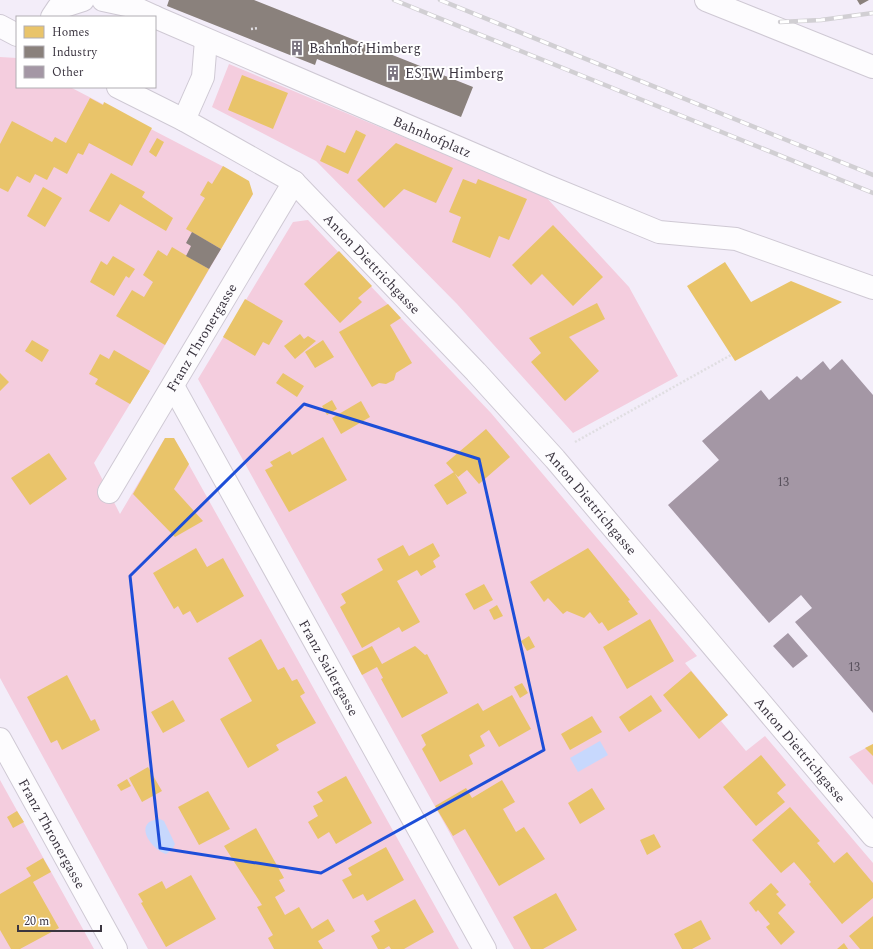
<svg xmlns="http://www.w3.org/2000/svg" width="873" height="949" font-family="Spectral,serif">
  <rect width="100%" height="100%" fill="#f3edf9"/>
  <!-- green -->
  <path fill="#f4cdde" d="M0,57L17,58V87H70L224,167L253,194L150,371L94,463L120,514L165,438H174L459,949H148L0,678Z
    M229,64L545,196L629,287L678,376L573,433L457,304L316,161L212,107Z
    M308,220L491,413L697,656L685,663L728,715L721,721L746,751L765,736L873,863V949H514L198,379L293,222Z
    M873,744V785L849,757Z
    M0,780L94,949H0Z"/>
  <!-- water -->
  <path fill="#c7d8fd" d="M600,741L608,755L578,772L570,758Z
    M160,819L164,821L175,844L172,850L166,854C150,849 132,821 160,819Z"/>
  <!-- homes -->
  <path fill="#e9c46a" d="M242,75L288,93L273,129L228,110Z
    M90,98L103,105L104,102L152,128L132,166L89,143L83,155L78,153L67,174L54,167L47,180L35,174L30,183L17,176L8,192L0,188V144L12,121L52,142L55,137L66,143Z
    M356,130L366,135L348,174L320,161L327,145L345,153Z
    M157,138L164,142L156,157L149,152Z
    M396,143L453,168L436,203L404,189L384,208L357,180Z
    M223,166L249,181L253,194L221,249L186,229L205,198L200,195L208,181L212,184Z
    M111,173L145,192L142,197L173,218L166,231L120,204L109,222L89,211Z
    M463,179L476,184L478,179L527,199L509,240L499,236L490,258L452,242L461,217L449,212Z
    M43,187L62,198L45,227L27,216Z
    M553,225L603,277L573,306L542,274L531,285L512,265Z
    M172,247L209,269L165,345L116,316L132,290L144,297L153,282L143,275L158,250L167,256Z
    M339,251L372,286L358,298L362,302L340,323L304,284Z
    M113,256L135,269L129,278L126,276L114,296L90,282L101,261L107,265Z
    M725,262L751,302L791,281L842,302L735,361L687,286Z
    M245,299L283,321L269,345L263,342L255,356L223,337Z
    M597,303L605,319L569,337L599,371L565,401L531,362L541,353L529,338Z
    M388,304L401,318L390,325L412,363L396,373L394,380L386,384L379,383L372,387L339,332Z
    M300,334L304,339L308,336L316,341L295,359L284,346Z
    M32,340L49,350L42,362L25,351Z
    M323,340L334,357L315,368L305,352Z
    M114,350L150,371L130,404L95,384L98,379L89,374L100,354L109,359Z
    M0,373L9,382L0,391Z
    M283,373L304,386L297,397L276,383Z
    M332,400L337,409L327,415L322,406Z
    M361,401L370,417L341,434L332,418Z
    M486,429L510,457L479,484L467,470L458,477L446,463Z
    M323,437L347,480L289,512L265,470L273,466L270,462L290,451L292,455Z
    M165,438H174L189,464L174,489L203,521L175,537L133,494Z
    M49,453L67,479L30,505L11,478Z
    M454,472L467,493L447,505L434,485Z
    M433,543L440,556L433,561L436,567L421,576L417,570L397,581L420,622L402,632L399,627L362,648L340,607L346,603L341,594L383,570L377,559L403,545L409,556Z
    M196,548L207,567L223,558L244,596L197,623L190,611L183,615L178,606L174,609L153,573Z
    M588,548L630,600L628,601L638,614L608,631L602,622L599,624L590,612L584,618L567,611L563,614L548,598L544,602L530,582Z
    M484,584L493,600L474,610L465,594Z
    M497,605L503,616L494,620L489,610Z
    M650,619L674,661L627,689L603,647Z
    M529,636L535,647L527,651L521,641Z
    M261,639L278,670L284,667L292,681L297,679L305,693L300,696L316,723L276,745L279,750L248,768L220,719L252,701L228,658Z
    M372,646L382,664L415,646L425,655L427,654L448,693L402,718L381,679L383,678L377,667L362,675L352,656Z
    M691,671L728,715L699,739L663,695Z
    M67,675L91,721L95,719L100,730L62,750L57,740L51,743L27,697Z
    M522,683L528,693L520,698L514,687Z
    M512,695L531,729L499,747L489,730L480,736L485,746L469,755L473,764L440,782L422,749L426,745L421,735L478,703L483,711Z
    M651,695L662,711L629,732L619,717Z
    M173,700L185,721L163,733L151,712Z
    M592,716L602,732L570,750L561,734Z
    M873,744V756L865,748Z
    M761,755L786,785L777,793L785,802L756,826L723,787Z
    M148,767L162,791L142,802L129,778Z
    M346,776L372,823L336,844L329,832L318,839L308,822L318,816L313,806L323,801L317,792Z
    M127,779L131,786L121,791L117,785Z
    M502,780L515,802L503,809L516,832L524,827L545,859L499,886L465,829L453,836L435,806L466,788L472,798Z
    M592,788L605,809L580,824L568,803Z
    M208,791L230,829L199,845L178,807Z
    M790,807L820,841L817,843L834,863L847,852L873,883V898L842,924L809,884L811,882L794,862L781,873L752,840Z
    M17,811L24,822L13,828L7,817Z
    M256,828L284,878L279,880L285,891L275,897L285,915L299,907L312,929L328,919L335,931L318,941L323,949H274L268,938L273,935L257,907L262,905L224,846Z
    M654,834L661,847L647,855L640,840Z
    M386,847L404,880L367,901L363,894L353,899L342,880L352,875L348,868Z
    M43,858L51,872L33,882L59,928L20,949H11L0,930V894L31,876L26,868Z
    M191,875L216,919L166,947L141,903L143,902L138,894L162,881L166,889Z
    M771,883L779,892L776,894L786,905L778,913L795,932L781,945L766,927L770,924L758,910L756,912L749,903Z
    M556,893L577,930L543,949H531L513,917Z
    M415,899L434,932L404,949H391L389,946L384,949H378L371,936L380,931L374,921Z
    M873,916V949H860L849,936Z
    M701,920L711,939L692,949H682L674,934Z
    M844,943L848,949H837Z"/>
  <!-- industry -->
  <path fill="#8a817c" d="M169,0H254L473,87L461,117L317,59L315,65L167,6Z
    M857,0H869L860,5Z
    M192,232L221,249L209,269L186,256L191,246L186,243Z"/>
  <!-- building -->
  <path fill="#a497a5" d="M842,359L873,395V713L795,622L812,608L801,595L769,623L668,505L719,460L702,441L761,390L769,400L797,376L801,380L823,361L830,370Z
    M788,633L808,656L793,668L773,646Z"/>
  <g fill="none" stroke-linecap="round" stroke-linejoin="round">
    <defs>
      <g id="minor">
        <path d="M103,0L131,6L155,17"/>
        <path d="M706,0L873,67"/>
        <path d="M52,17L58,8L83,0"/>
        <path id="s1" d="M155,17L545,185L659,232L736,239L873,288"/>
        <path d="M0,26L17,35"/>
        <path id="s2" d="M118,87L184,120L294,182L476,372L555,459L873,836"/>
        <path d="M184,120L203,77L206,40"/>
        <path id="s3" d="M173,386L485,949"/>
        <path id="s4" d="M109,492L294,182"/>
        <path id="s5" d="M0,739L116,949"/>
      </g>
    </defs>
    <!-- minor casing -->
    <use href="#minor" stroke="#cfc9d4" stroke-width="24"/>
    <!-- path -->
    <path stroke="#e0dee2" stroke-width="2.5" stroke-dasharray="2 2" stroke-linecap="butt" d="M251,29L258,28
      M575,442L731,355"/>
    <!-- minor -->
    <use href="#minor" stroke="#fdfcfe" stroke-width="22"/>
    <defs>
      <path id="rail" d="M394,0L873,193
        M440,0L873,175
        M780,22L821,20L873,13"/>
    </defs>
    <!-- rail casing -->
    <use href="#rail" stroke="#d1cfd3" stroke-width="4.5"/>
    <!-- rail -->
    <use href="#rail" stroke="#fff" stroke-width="3" stroke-dasharray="9" stroke-linecap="butt"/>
  </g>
  <!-- marked area -->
  <path fill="none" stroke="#1d4ed8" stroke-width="3" stroke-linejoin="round" d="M304,404L479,459L544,750L321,873L160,848L130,576Z"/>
  <!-- icons -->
  <defs>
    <symbol id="building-bare" viewBox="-9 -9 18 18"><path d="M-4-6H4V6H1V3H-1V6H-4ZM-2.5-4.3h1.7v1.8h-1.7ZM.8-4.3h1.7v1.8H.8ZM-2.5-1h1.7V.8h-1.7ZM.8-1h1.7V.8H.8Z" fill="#7b7581" stroke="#fff" stroke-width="2.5" paint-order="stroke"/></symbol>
  </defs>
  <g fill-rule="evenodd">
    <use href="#building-bare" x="286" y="37" width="22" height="22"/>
    <use href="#building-bare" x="382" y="62" width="22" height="22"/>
  </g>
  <g text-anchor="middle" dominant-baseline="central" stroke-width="4" stroke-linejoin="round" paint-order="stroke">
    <!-- number labels -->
    <g font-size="12" fill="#554e59">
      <text x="783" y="482">13</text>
      <text x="854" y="667">13</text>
    </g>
    <!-- poi labels -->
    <g font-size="14" fill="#3b3540" stroke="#fff" text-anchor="start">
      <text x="309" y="48">Bahnhof Himberg</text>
      <text x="405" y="73">ESTW Himberg</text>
    </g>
    <!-- street labels -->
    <g font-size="14" fill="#3b3540" stroke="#fff">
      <text stroke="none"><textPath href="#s1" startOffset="302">Bahnhofplatz</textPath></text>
      <text stroke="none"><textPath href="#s2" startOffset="313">Anton Diettrichgasse</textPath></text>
      <text stroke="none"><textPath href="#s4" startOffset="180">Franz Thronergasse</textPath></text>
      <text stroke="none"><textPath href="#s2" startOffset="637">Anton Diettrichgasse</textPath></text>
      <text stroke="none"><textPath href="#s3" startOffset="322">Franz Sailergasse</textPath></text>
      <text stroke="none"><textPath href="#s2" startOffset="961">Anton Diettrichgasse</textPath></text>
      <text stroke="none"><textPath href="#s5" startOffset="108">Franz Thronergasse</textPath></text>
    </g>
  </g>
  <!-- legend -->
  <rect x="16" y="16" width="140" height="72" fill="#ffffff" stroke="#b1aeb3"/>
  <rect x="24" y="26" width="20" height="12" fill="#e9c46a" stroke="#b1aeb3"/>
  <text x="52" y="36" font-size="12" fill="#3b3540">Homes</text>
  <rect x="24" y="46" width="20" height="12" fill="#8a817c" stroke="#b1aeb3"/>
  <text x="52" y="56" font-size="12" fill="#3b3540">Industry</text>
  <rect x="24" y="66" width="20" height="12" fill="#a497a5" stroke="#b1aeb3"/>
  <text x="52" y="76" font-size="12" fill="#3b3540">Other</text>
  <!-- scale -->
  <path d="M18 925v6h83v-6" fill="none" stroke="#3b3540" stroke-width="2"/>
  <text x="24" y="925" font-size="12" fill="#3b3540" stroke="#ffffff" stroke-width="3" paint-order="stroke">20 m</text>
</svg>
